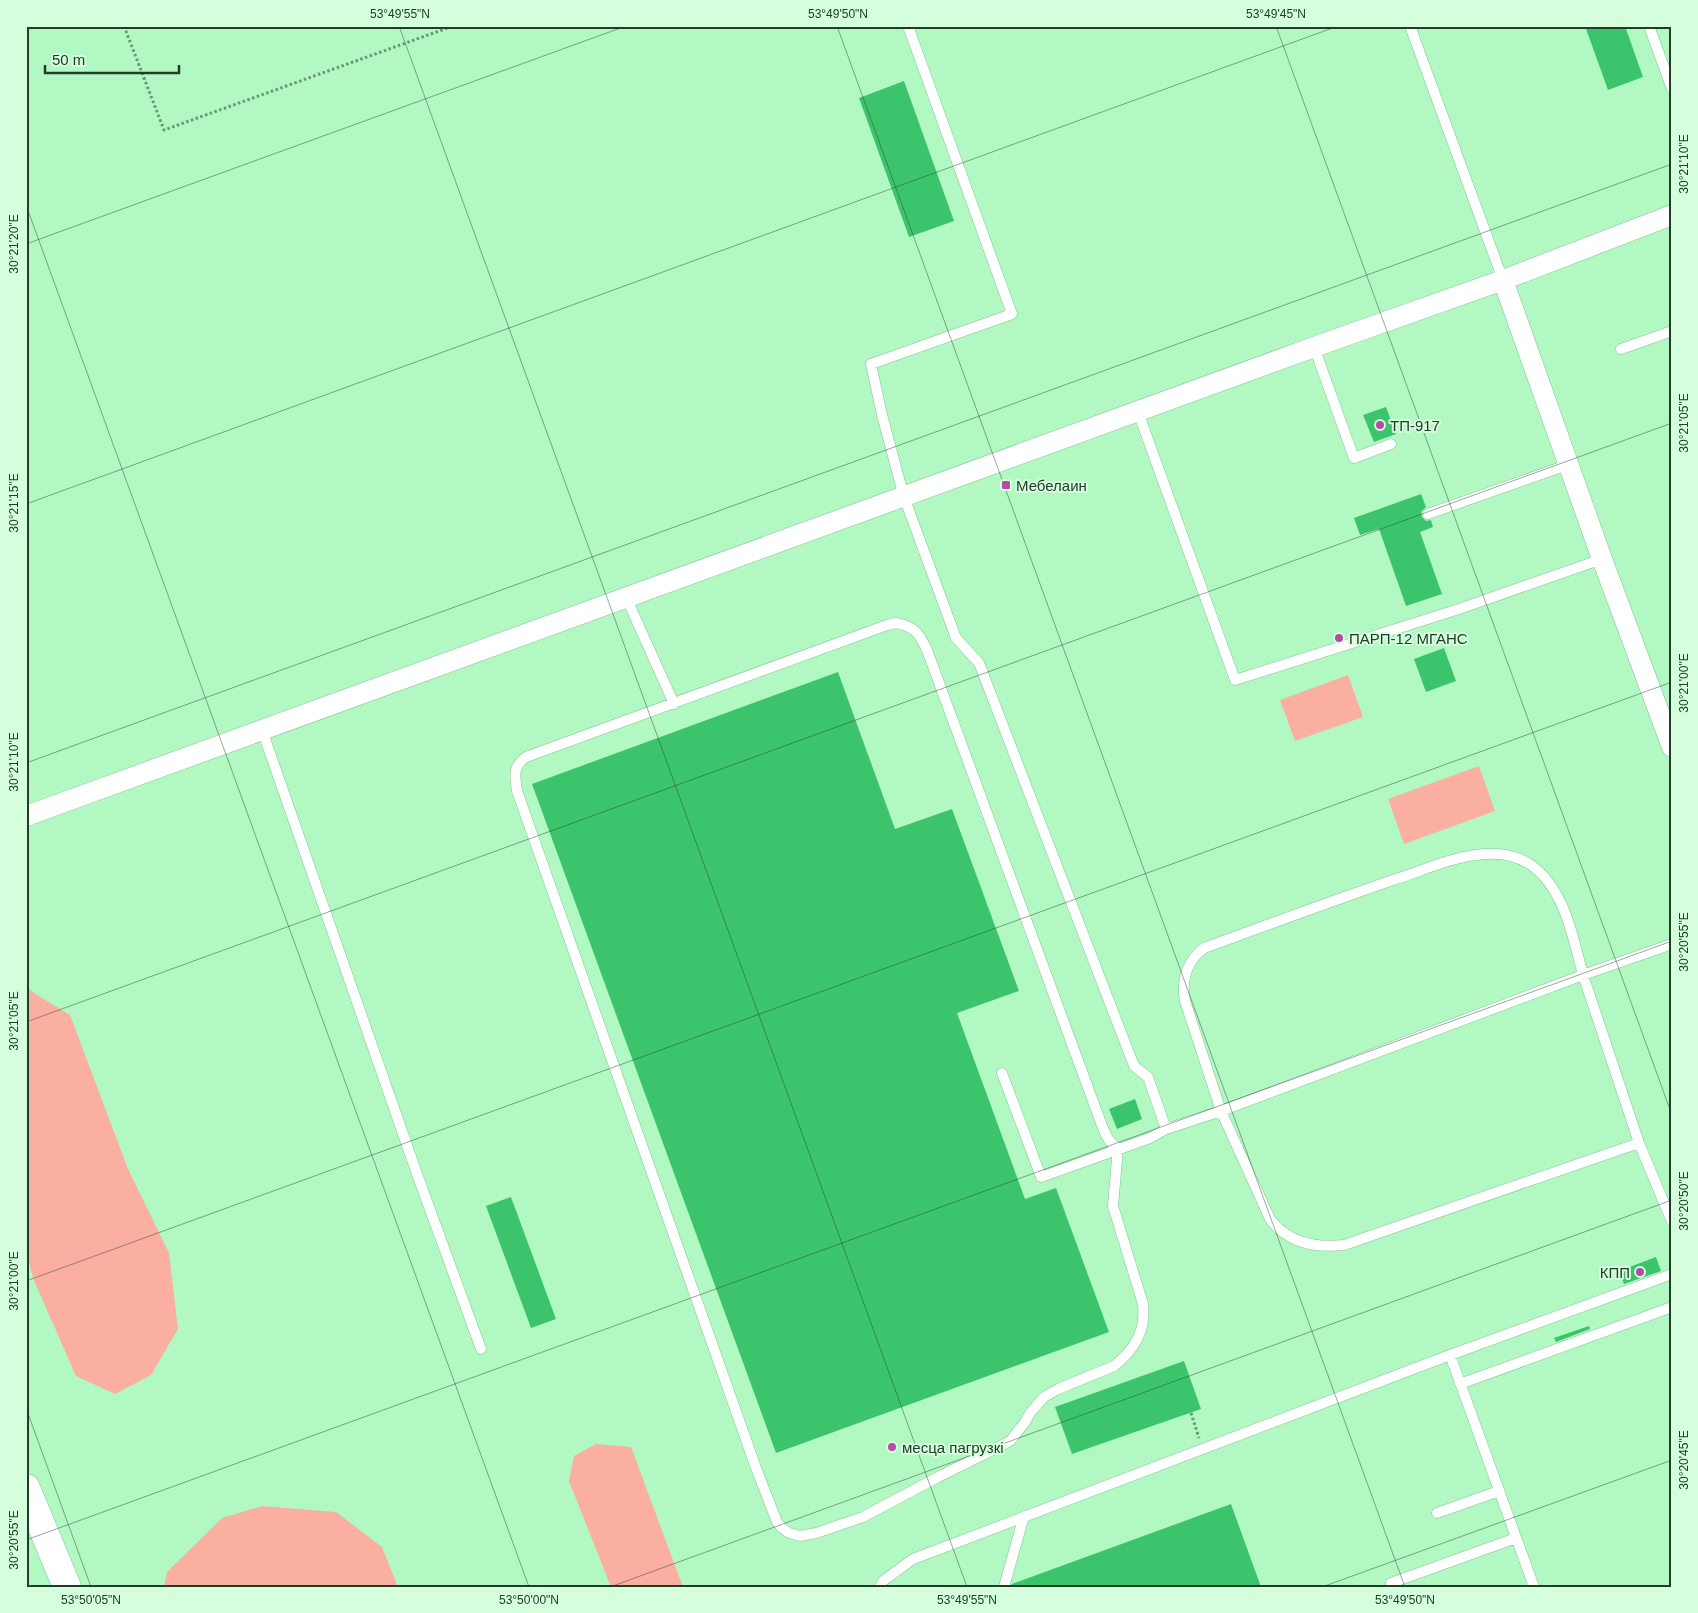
<svg xmlns="http://www.w3.org/2000/svg" width="1698" height="1613" font-family="Arial,sans-serif">
  <rect width="100%" height="100%" fill="#b2f8c2"/>
  <!-- green -->
  <path fill="#fbafa1" d="M1348,675L1363,717L1295,741L1280,700Z
    M1479,766L1495,811L1404,844L1388,799Z
    M26,986L37,995L70,1015L128,1169L169,1253L178,1329L151,1375L115,1394L76,1376L33,1278L26,1249Z
    M596,1444L631,1447L683,1587H611L569,1481L574,1456Z
    M262,1506L336,1512L382,1547L398,1587H164L167,1572L222,1518Z"/>
  <!-- building -->
  <path fill="#3cc46d" d="M1585,26H1625L1643,77L1608,90Z
    M904,81L954,221L909,237L859,98Z
    M1386,407L1396,434L1374,442L1363,415Z
    M1421,494L1426,507L1421,512L1422,517L1426,521L1431,520L1433,527L1420,532L1442,594L1406,606L1379,529L1360,535L1354,518Z
    M1444,648L1456,681L1426,692L1414,659Z
    M838,672L895,829L952,809L1019,991L957,1013L1025,1199L1056,1188L1109,1332L776,1453L532,784Z
    M1135,1099L1142,1119L1117,1129L1109,1109Z
    M511,1197L556,1319L531,1328L486,1206Z
    M1656,1257L1661,1271L1624,1284L1619,1271Z
    M1589,1326L1590,1329L1556,1342L1554,1338Z
    M1184,1361L1201,1409L1072,1454L1055,1407Z
    M1231,1504L1261,1587H1011L1012,1584Z"/>
  <g fill="none" stroke-linecap="round" stroke-linejoin="round">
    <defs>
      <path id="lane" d="M908,26L1012,314L871,364L882,415L904,497L956,638L979,663L1134,1066L1148,1077L1166,1129
        M1410,26L1503,280
        M1649,26L1672,89
        M1314,347L1354,458L1391,444
        M1621,349L1672,331
        M1138,412L1235,680L1459,609L1602,559
        M1428,514L1570,464
        M626,597L674,704
        M896,623C915,627 919,633 927,650L1101,1123C1105,1133 1108,1143 1118,1148L1113,1206L1143,1304C1146,1331 1135,1349 1114,1366L1058,1389L1044,1397L1030,1413L1025,1422L1011,1440L1001,1446L938,1477L863,1517L816,1533L800,1536L789,1533L782,1528L777,1522L756,1468L517,791C515,776 512,767 526,757L887,625Z
        M262,730L417,1174L481,1349
        M1672,944L1583,975L1639,1143L1672,1222
        M1002,1073L1041,1177L1150,1138L1166,1129L1221,1111L1583,975C1573,938 1565,889 1531,865C1515,854 1495,852 1476,855C1449,858 1419,872 1393,880C1329,902 1267,925 1204,948C1187,961 1181,980 1185,1001L1221,1111L1270,1219C1288,1243 1316,1248 1344,1245L1639,1143
        M1450,1355L1534,1587
        M1460,1384L1672,1307
        M1437,1513L1499,1491
        M880,1587L883,1581L913,1559L1450,1355L1672,1274
        M1004,1587L1024,1516
        M1392,1587L1391,1583L1516,1538"/>
      <path id="street" d="M1672,215L1503,280L1602,559L1672,747
        M26,816L1314,347L1503,280"/>
      <path id="primary" d="M26,1488L67,1587"/>
    </defs>
    <!-- lane casing -->
    <use href="#lane" stroke="#82c693" stroke-width="11"/>
    <!-- street casing -->
    <use href="#street" stroke="#82c693" stroke-width="21"/>
    <!-- primary casing -->
    <use href="#primary" stroke="#82c693" stroke-width="29"/>
    <!-- path -->
    <path stroke="#689873" stroke-width="3" stroke-dasharray="2.5 2.5" stroke-linecap="butt" d="M124,26L164,130L453,26
      M1191,1413L1199,1438"/>
    <!-- lane -->
    <use href="#lane" stroke="#fff" stroke-width="10"/>
    <!-- street -->
    <use href="#street" stroke="#fff" stroke-width="20"/>
    <!-- primary -->
    <use href="#primary" stroke="#fff" stroke-width="28"/>
  </g>
  <!-- ticks -->
  <path fill="none" stroke="#213d28" stroke-width="1" stroke-opacity="0.45" d="M399,26L967,1587M837,26L1405,1587M1276,26L1672,1115M26,205L529,1587M26,244L626,26M26,504L1338,26M26,763L1672,164M26,1022L1672,423M26,1281L1672,682M26,1408L91,1587M26,1540L1672,941M610,1587L1672,1200M1322,1587L1672,1460"/>
  <!-- markers -->
  <g fill="#b54aab" stroke="#d5fedd" stroke-width="2">
    <circle cx="1380" cy="425" r="5"/>
    <rect x="1001" y="480" width="10" height="10" rx="2.5"/>
    <circle cx="1339" cy="638" r="5"/>
    <circle cx="1640" cy="1272" r="5"/>
    <circle cx="892" cy="1447" r="5"/>
  </g>
  <g text-anchor="middle" dominant-baseline="central" stroke-width="4" stroke-linejoin="round" paint-order="stroke">
    <!-- poi labels -->
    <g font-size="15" fill="#213d28" stroke="#d5fedd" text-anchor="start">
      <text x="1390" y="425">ТП-917</text>
      <text x="1016" y="485">Мебелаин</text>
      <text x="1349" y="638">ПАРП-12 МГАНС</text>
      <text x="1630" y="1272" text-anchor="end">КПП</text>
      <text x="902" y="1447">месца пагрузкі</text>
    </g>
  </g>
  <!-- border -->
  <rect width="1698" height="1613" fill="none" stroke="#d5fedd" stroke-width="55"/>
  <!-- scale -->
  <path d="M45 65v8h134v-8" fill="none" stroke="#213d28" stroke-width="2.5"/>
  <text x="52" y="65" font-size="15" fill="#213d28" stroke="#d5fedd" stroke-width="4" paint-order="stroke">50 m</text>
  <rect x="28" y="28" width="1642" height="1558" fill="none" stroke="#213d28" stroke-width="2"/>
  <g font-size="12" text-anchor="middle" fill="#213d28">
    <text x="400" y="18">53°49'55"N</text>
    <text x="838" y="18">53°49'50"N</text>
    <text x="1276" y="18">53°49'45"N</text>
    <text transform="translate(1684 164) rotate(-90)" y="4">30°21'10"E</text>
    <text transform="translate(14 244) rotate(-90)" y="4">30°21'20"E</text>
    <text transform="translate(1684 423) rotate(-90)" y="4">30°21'05"E</text>
    <text transform="translate(14 503) rotate(-90)" y="4">30°21'15"E</text>
    <text transform="translate(1684 683) rotate(-90)" y="4">30°21'00"E</text>
    <text transform="translate(14 762) rotate(-90)" y="4">30°21'10"E</text>
    <text transform="translate(1684 942) rotate(-90)" y="4">30°20'55"E</text>
    <text transform="translate(14 1021) rotate(-90)" y="4">30°21'05"E</text>
    <text transform="translate(1684 1201) rotate(-90)" y="4">30°20'50"E</text>
    <text transform="translate(14 1281) rotate(-90)" y="4">30°21'00"E</text>
    <text transform="translate(1684 1460) rotate(-90)" y="4">30°20'45"E</text>
    <text transform="translate(14 1540) rotate(-90)" y="4">30°20'55"E</text>
    <text x="91" y="1604">53°50'05"N</text>
    <text x="529" y="1604">53°50'00"N</text>
    <text x="967" y="1604">53°49'55"N</text>
    <text x="1405" y="1604">53°49'50"N</text>
  </g>
</svg>
